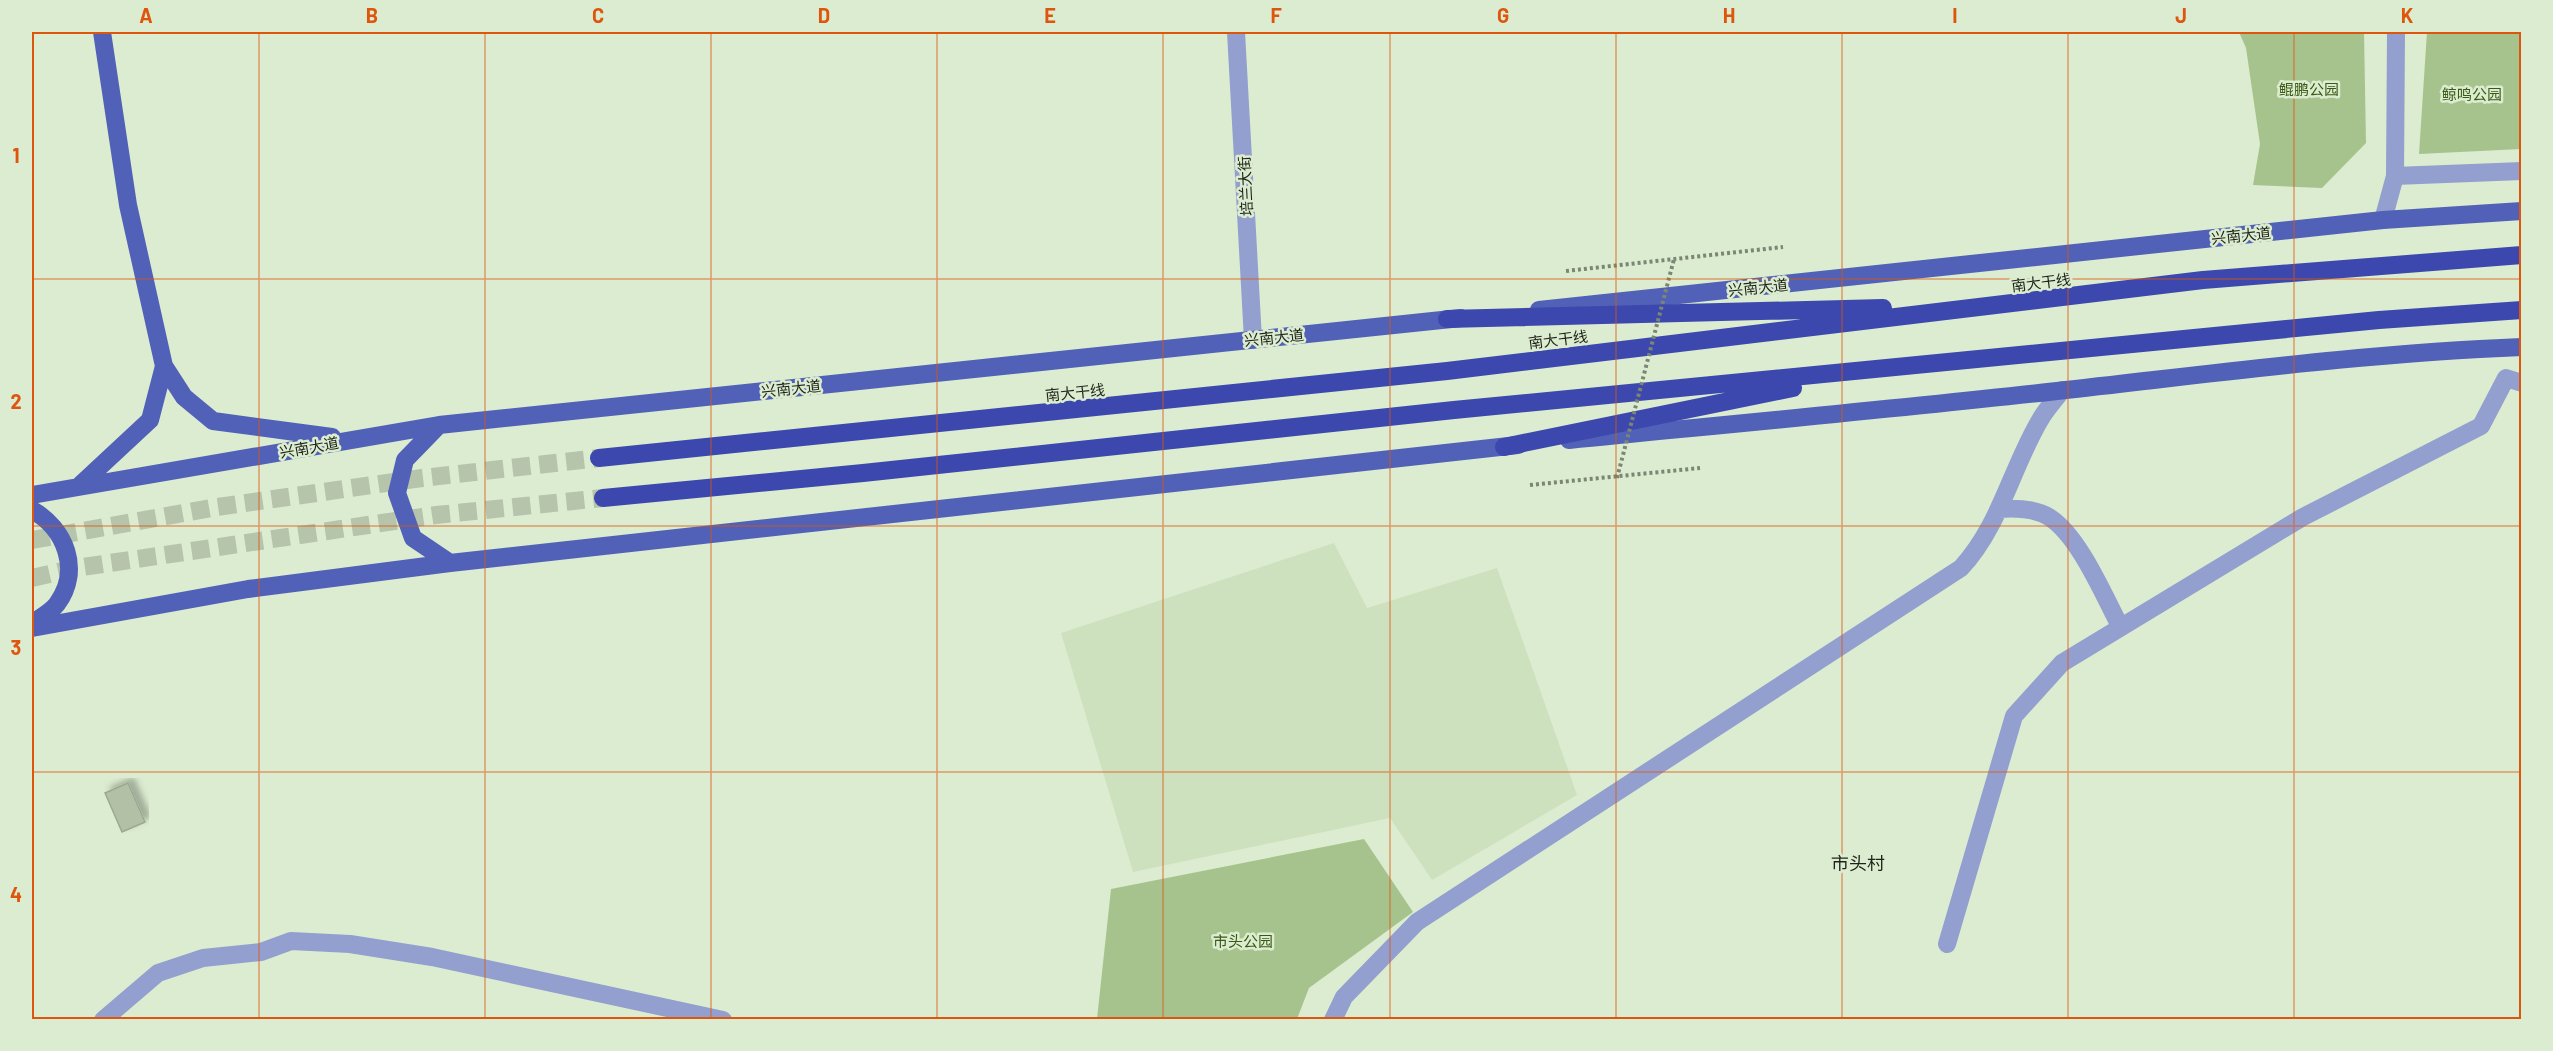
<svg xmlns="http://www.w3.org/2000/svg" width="2553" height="1051" font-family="Barlow,'Noto Sans SC',sans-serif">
  <defs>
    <filter id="shadow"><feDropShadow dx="5.5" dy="-5.5" stdDeviation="3" flood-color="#0004"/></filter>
  </defs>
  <rect width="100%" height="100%" fill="#dcecd0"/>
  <!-- built -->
  <path fill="#cee1bf" d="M1334,543L1367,608L1497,568L1577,795L1432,880L1390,818L1133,872L1061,633Z"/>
  <!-- green -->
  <path fill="#a6c38e" d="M2239,32H2364L2366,143L2322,188L2253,185L2260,144L2246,48Z
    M2427,32H2521V149L2419,154Z
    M1364,839L1413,912L1309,988L1297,1019H1097L1111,889Z"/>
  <!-- building -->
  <path fill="#b2c1a6" stroke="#9aa98f" stroke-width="1.5" filter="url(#shadow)" d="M128,783L145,822L122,832L105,793Z"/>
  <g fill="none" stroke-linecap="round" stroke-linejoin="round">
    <!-- highway-tunnel -->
    <path stroke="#b6c4ab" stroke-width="18" stroke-dasharray="18 9" stroke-linecap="butt" d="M32,540L217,507L422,478L599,458
      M32,578L76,568L436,515L603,498"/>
    <!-- path -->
    <path stroke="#7c8674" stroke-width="4" stroke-dasharray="3 3" stroke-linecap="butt" d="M1566,271L1783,247
      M1530,485L1700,468"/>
    <!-- minor -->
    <path stroke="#939fcf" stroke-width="18" d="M1236,32L1253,340
      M2395,176L2396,32
      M2383,220L2395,176L2522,171
      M1999,509C2015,508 2035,508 2049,517C2079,536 2103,594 2120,626
      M1947,944L2014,716L2062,663L2303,517L2481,426L2506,378L2522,383
      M103,1020L158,973L203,958L261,952L291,941L350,944L432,957L723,1020
      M1333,1020L1344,997L1417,922L1961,568C2000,526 2011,469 2040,420C2046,409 2055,400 2062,390"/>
    <!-- major -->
    <path stroke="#5161b7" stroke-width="18" d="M102,32L128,205L164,366L184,397L213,421L332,437
      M1539,310L2383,220L2522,211
      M439,425L405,460L397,493L413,538L450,563
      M1569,440C1732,424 1895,409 2057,391C2212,374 2366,353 2522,347
      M78,487L150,420L164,366
      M32,495L439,425L1461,318
      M32,510C65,528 82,570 57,604C51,612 39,618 32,624
      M32,628L248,589L450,563L1518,445"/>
    <!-- highway -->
    <path stroke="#3c48ad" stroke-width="18" d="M1447,319L1883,308
      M1504,447L1793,388
      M599,458L1447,371L2203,280L2522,255
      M603,498L863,473L1454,410L2379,320L2522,310"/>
    <!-- path-bridge -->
    <path stroke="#7c8674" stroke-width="4" stroke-dasharray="3 3" stroke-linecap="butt" d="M1617,478L1674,259"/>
  </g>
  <!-- grid -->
  <path fill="none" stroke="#de560d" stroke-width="1.5" stroke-opacity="0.55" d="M259,32V1020M485,32V1020M711,32V1020M937,32V1020M1163,32V1020M1390,32V1020M1616,32V1020M1842,32V1020M2068,32V1020M2294,32V1020M32,279H2522M32,526H2522M32,772H2522"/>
  <g text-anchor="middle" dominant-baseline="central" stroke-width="5" stroke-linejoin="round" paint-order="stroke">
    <!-- park labels -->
    <g font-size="15" fill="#3a5a14" stroke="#dcecd0">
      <text x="2309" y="89">鲲鹏公园</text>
      <text x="2472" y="94">鲸鸣公园</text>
      <text x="1243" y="941">市头公园</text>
    </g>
    <!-- street labels -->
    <g font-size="15" fill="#1e2319" stroke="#dcecd0">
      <text transform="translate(1245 186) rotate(-93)">培兰大街</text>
      <text transform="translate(2241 235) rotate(-6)">兴南大道</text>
      <text transform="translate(2041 282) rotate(-7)">南大干线</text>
      <text transform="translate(1758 287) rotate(-6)">兴南大道</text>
      <text transform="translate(1274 337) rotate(-6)">兴南大道</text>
      <text transform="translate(1558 339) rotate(-7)">南大干线</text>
      <text transform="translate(791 388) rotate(-6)">兴南大道</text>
      <text transform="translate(1075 392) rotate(-6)">南大干线</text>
      <text transform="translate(309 447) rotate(-10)">兴南大道</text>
    </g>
    <!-- quarter labels -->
    <g font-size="18" fill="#1e2319" stroke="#dcecd0">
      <text x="1858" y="863">市头村</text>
    </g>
  </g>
  <!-- border -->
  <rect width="2553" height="1051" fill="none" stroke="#dcecd0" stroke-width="66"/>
  <rect x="33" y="33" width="2487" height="985" fill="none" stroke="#de560d" stroke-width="2"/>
  <g font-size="20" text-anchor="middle" font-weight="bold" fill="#de560d">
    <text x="146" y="23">A</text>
    <text x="372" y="23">B</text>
    <text x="598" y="23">C</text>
    <text x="824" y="23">D</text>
    <text x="1050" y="23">E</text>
    <text x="1276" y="23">F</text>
    <text x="1503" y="23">G</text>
    <text x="1729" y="23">H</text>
    <text x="1955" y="23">I</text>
    <text x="2181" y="23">J</text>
    <text x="2407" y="23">K</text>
    <text x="16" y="163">1</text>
    <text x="16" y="409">2</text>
    <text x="16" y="655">3</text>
    <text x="16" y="902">4</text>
  </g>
</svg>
